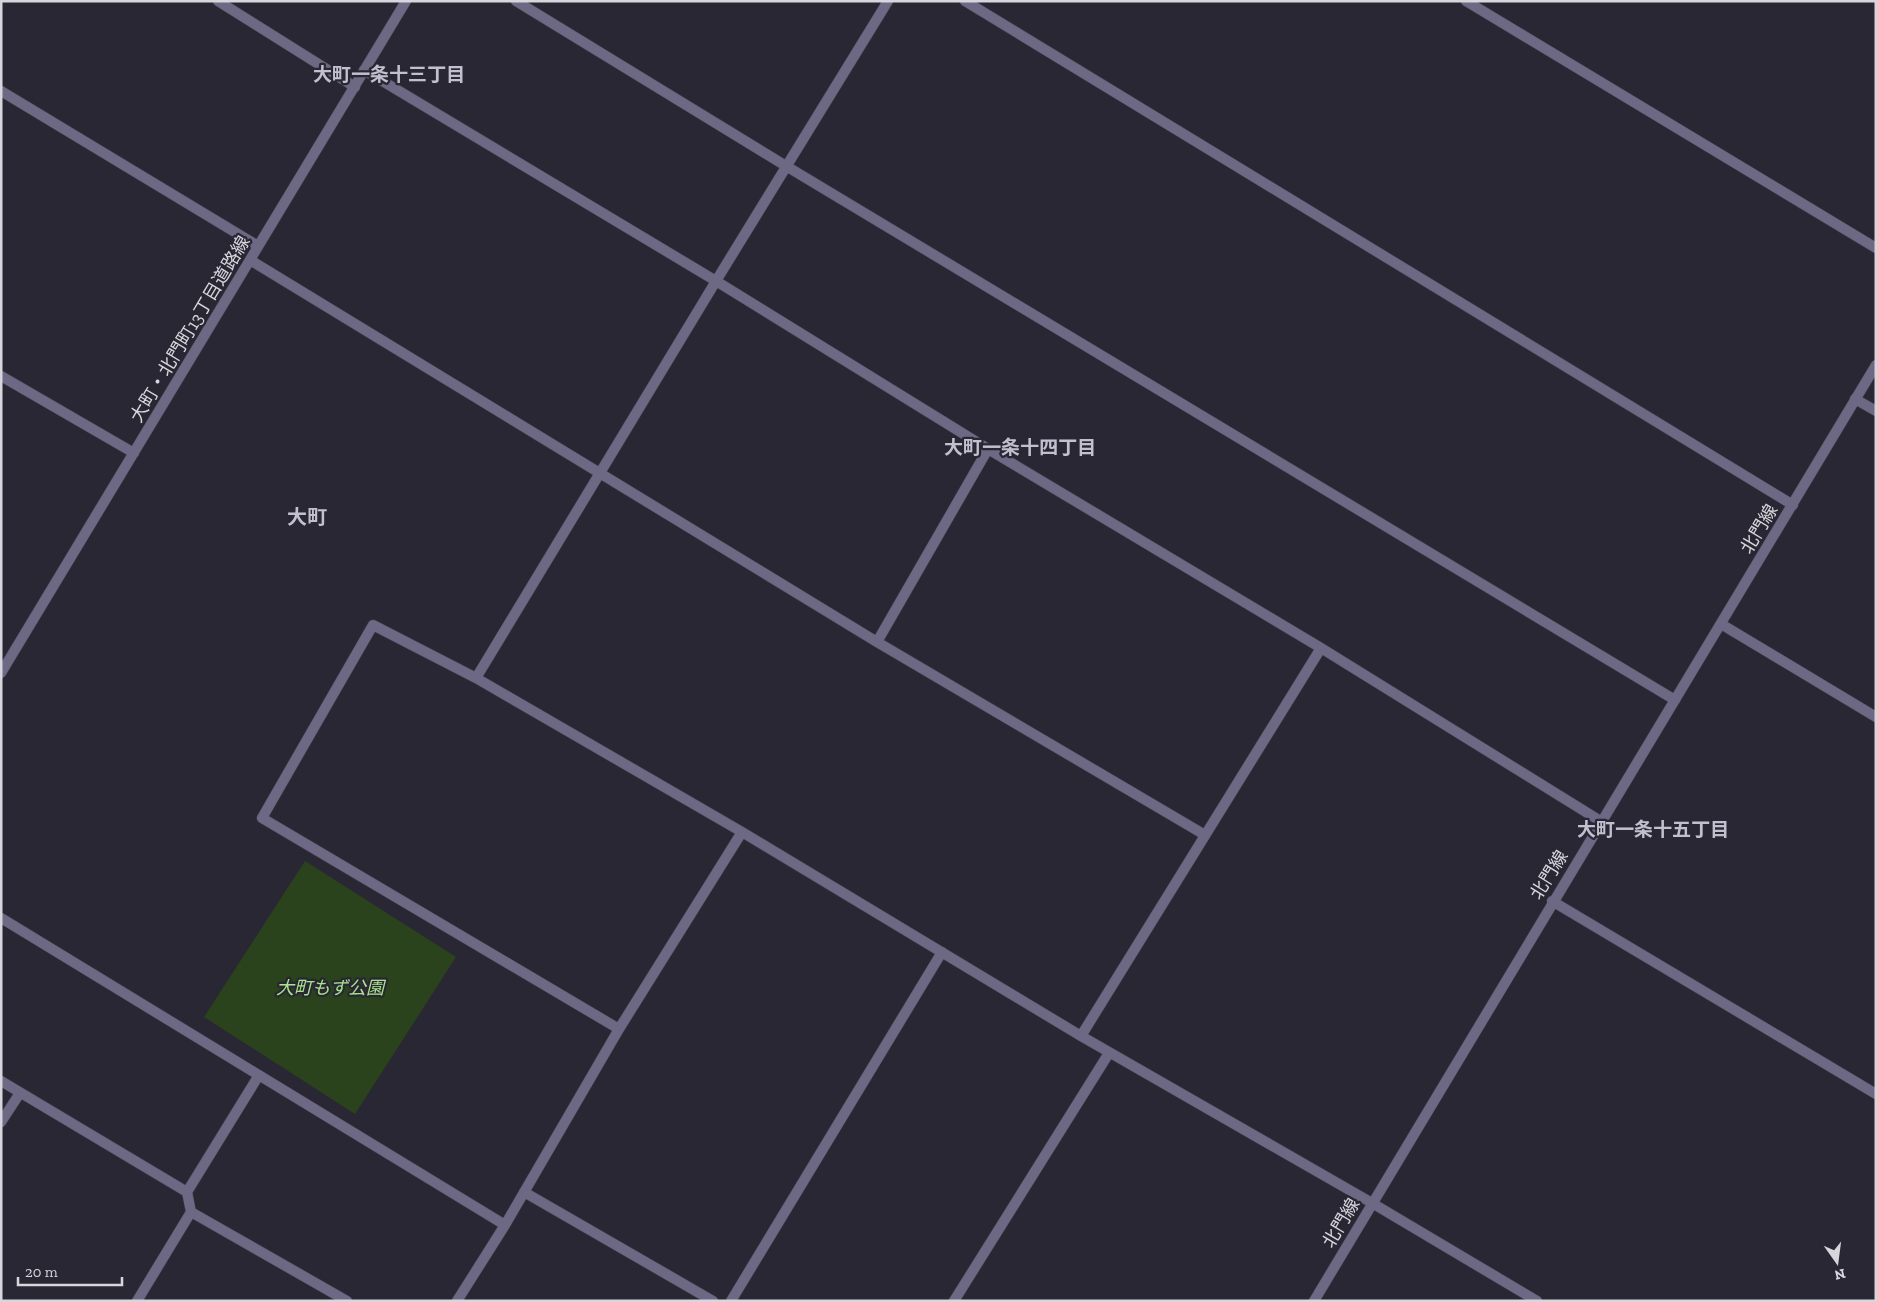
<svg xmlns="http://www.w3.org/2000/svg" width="1877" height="1302" font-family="'Zilla Slab','Noto Sans JP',serif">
  <rect width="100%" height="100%" fill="#292733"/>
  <!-- green -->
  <path fill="#2a431d" d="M305,861L456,957L355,1114L204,1017Z"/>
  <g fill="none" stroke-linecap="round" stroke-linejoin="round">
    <defs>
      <path id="service" d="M218,1L355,87
        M1,1122L20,1093
        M191,1212L347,1301
        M137,1301L191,1212L187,1192"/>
      <path id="minor" d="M516,1L786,166L1675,700
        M965,1L1793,505
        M1466,1L1876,248
        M364,70L716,281L988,449L1321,648L1602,822
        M1,91L258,246
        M250,260L877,642L1205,835
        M1,376L134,453
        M1855,399L1876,411
        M1721,624L1876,717
        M877,642L988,449
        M1,673L406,1
        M476,678L716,281L888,1
        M1552,901L1876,1094
        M1,918L505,1225
        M619,1029L262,818L373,625L476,678L742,832L1081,1036L1372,1203L1537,1301
        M1081,1036L1321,648
        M1,1081L187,1192L259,1075
        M524,1192L713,1301
        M457,1301L505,1225L619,1029L742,832
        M731,1301L942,952
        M954,1301L1109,1053"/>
      <path id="tertiary" d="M1314,1301L1876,365"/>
    </defs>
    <!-- service casing -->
    <use href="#service" stroke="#45434e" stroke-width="11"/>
    <!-- minor casing -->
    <use href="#minor" stroke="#45434e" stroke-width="11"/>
    <!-- tertiary casing -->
    <use href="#tertiary" stroke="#45434e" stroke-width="11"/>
    <!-- service -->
    <use href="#service" stroke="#6d6884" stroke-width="10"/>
    <!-- minor -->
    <use href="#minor" stroke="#6d6884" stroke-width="10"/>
    <!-- tertiary -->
    <use href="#tertiary" stroke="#6d6884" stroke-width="10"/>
  </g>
  <g text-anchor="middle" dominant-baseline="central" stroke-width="4.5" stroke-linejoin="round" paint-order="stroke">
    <!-- street labels -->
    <g font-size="18" fill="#d7d6dd" stroke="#292733">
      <text transform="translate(190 329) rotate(-59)">大町・北門町13丁目道路線</text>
      <text transform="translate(1759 529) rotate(-59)">北門線</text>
      <text transform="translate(1549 875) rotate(-58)">北門線</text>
      <text transform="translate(1341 1223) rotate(-59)">北門線</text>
    </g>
    <!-- park labels -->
    <g font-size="18" font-style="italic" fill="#a8e28c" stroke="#292733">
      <text x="330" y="988">大町もず公園</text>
    </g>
    <!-- neighbourhood labels -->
    <g font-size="19" font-weight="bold" fill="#c2c0cf" stroke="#292733">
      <text x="389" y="74">大町一条十三丁目</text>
      <text x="1020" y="447">大町一条十四丁目</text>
      <text x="1653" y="829">大町一条十五丁目</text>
    </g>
    <!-- quarter labels -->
    <g font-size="20" font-weight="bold" fill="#c2c0cf" stroke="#292733">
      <text x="307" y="517">大町</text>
    </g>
  </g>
  <!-- border -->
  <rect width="1877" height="1302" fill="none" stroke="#d7d6dd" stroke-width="5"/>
  <!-- north arrow -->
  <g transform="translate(1837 1262) rotate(166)" stroke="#292733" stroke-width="4" paint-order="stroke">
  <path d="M0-4L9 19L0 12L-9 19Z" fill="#d7d6dd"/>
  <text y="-8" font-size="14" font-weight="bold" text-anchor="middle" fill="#d7d6dd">N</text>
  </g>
  <!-- scale -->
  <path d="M18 1277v8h104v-8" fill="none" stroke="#d7d6dd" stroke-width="2.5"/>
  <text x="25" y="1277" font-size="15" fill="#d7d6dd" stroke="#292733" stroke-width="4" paint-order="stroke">20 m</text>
</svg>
